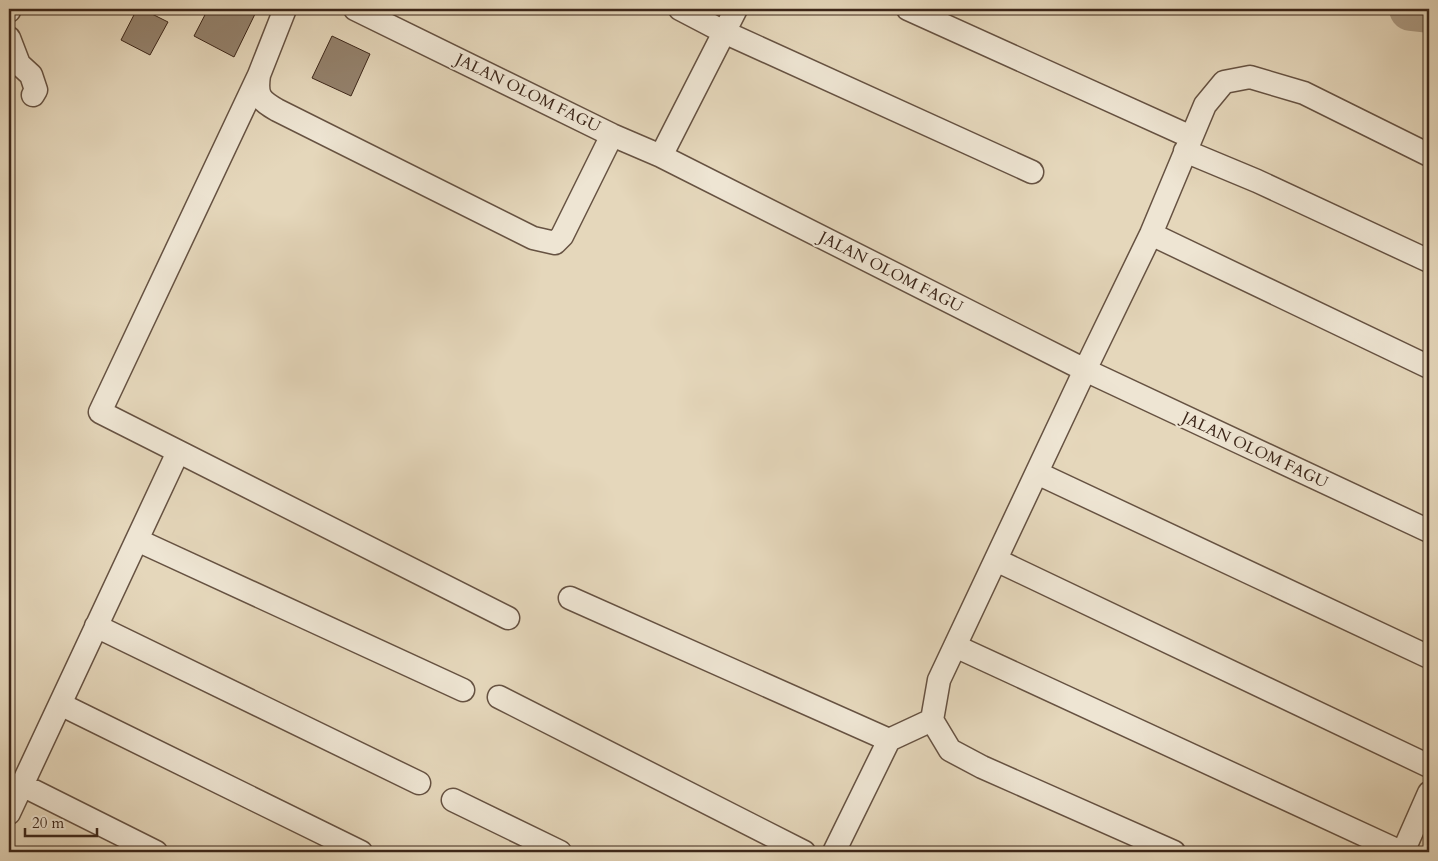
<svg xmlns="http://www.w3.org/2000/svg" width="1438" height="861" font-family="Cardo,serif">
  <rect width="100%" height="100%" fill="#e5d7bb"/>
  <filter id="stains"><feTurbulence type="fractalNoise" baseFrequency=".004" numOctaves="4"/><feColorMatrix values="0 0 0 0 .2 0 0 0 0 .09 0 0 0 0 .02 0 0 0 .5 -.17"/></filter>
  <radialGradient id="worn" r=".72"><stop offset=".6" stop-color="#630" stop-opacity="0"/><stop offset="1" stop-color="#630" stop-opacity=".3"/></radialGradient>
  <g fill="none" stroke-linecap="round" stroke-linejoin="round">
    <!-- river -->
    <path stroke="#ac9b84" stroke-width="44" d="M1411,9L1429,11"/>
  </g>
  <!-- building -->
  <path fill="#94826d" stroke="#3c2619" d="M137,9H142L168,22L150,55L121,40Z
    M208,9H250L256,12L234,57L194,36Z
    M332,36L370,54L351,96L312,78Z"/>
  <g fill="none" stroke-linecap="round" stroke-linejoin="round">
    <defs>
      <path id="street" d="M285,9L259,75L100,412L508,618
        M355,9L612,135L661,156L1085,370L1429,531
        M680,9L724,32L1032,172
        M908,9L1191,137
        M9,11V9
        M9,38L19,64L31,75L36,90L33,95
        M259,75C256,96 260,100 277,110L533,238L555,243L562,236L612,135
        M1185,151L1257,181L1429,261
        M661,156L736,9
        M1151,234L1429,367
        M1037,473L1429,657
        M137,540L463,690
        M996,560L1429,766
        M570,598L889,740
        M96,626L419,783
        M955,646L1401,852
        M499,697L804,852
        M60,704L361,852
        M22,785L156,852
        M453,800L560,852
        M9,813L178,452
        M834,852L889,740L932,720
        M1174,852L982,767L950,750L932,720L939,680L1085,370L1151,234L1205,105L1224,82L1250,77L1304,93L1429,155
        M1403,852L1429,793"/>
    </defs>
    <!-- street casing -->
    <use href="#street" stroke="#665242" stroke-width="25"/>
    <!-- street -->
    <use href="#street" stroke="#eee5d3" stroke-width="22"/>
  </g>
  <g text-anchor="middle" dominant-baseline="central" stroke-width="4.5" stroke-linejoin="round" paint-order="stroke">
    <!-- street labels -->
    <g font-size="16" fill="#3c2619" stroke="#eee5d3">
      <text transform="translate(528 93) rotate(26)">JALAN OLOM FAGU</text>
      <text transform="translate(891 272) rotate(27)">JALAN OLOM FAGU</text>
      <text transform="translate(1255 450) rotate(25)">JALAN OLOM FAGU</text>
    </g>
  </g>
  <!-- margin -->
  <rect width="1438" height="861" fill="none" stroke="#e5d7bb" stroke-width="30"/>
  <rect x="10" y="10" width="1418" height="841" fill="none" stroke="#3c2619" stroke-width="2.5"/>
  <rect x="15" y="15" width="1408" height="831" fill="none" stroke="#3c2619"/>
  <!-- scale -->
  <path d="M25 828v8h72v-8" fill="none" stroke="#3c2619" stroke-width="2.5"/>
  <text x="32" y="828" font-size="15" fill="#3c2619" stroke="#eee5d3" stroke-width="4" paint-order="stroke">20 m</text>
  <rect width="100%" height="100%" filter="url(#stains)"/>
  <rect width="100%" height="100%" fill="url(#worn)"/>
</svg>
